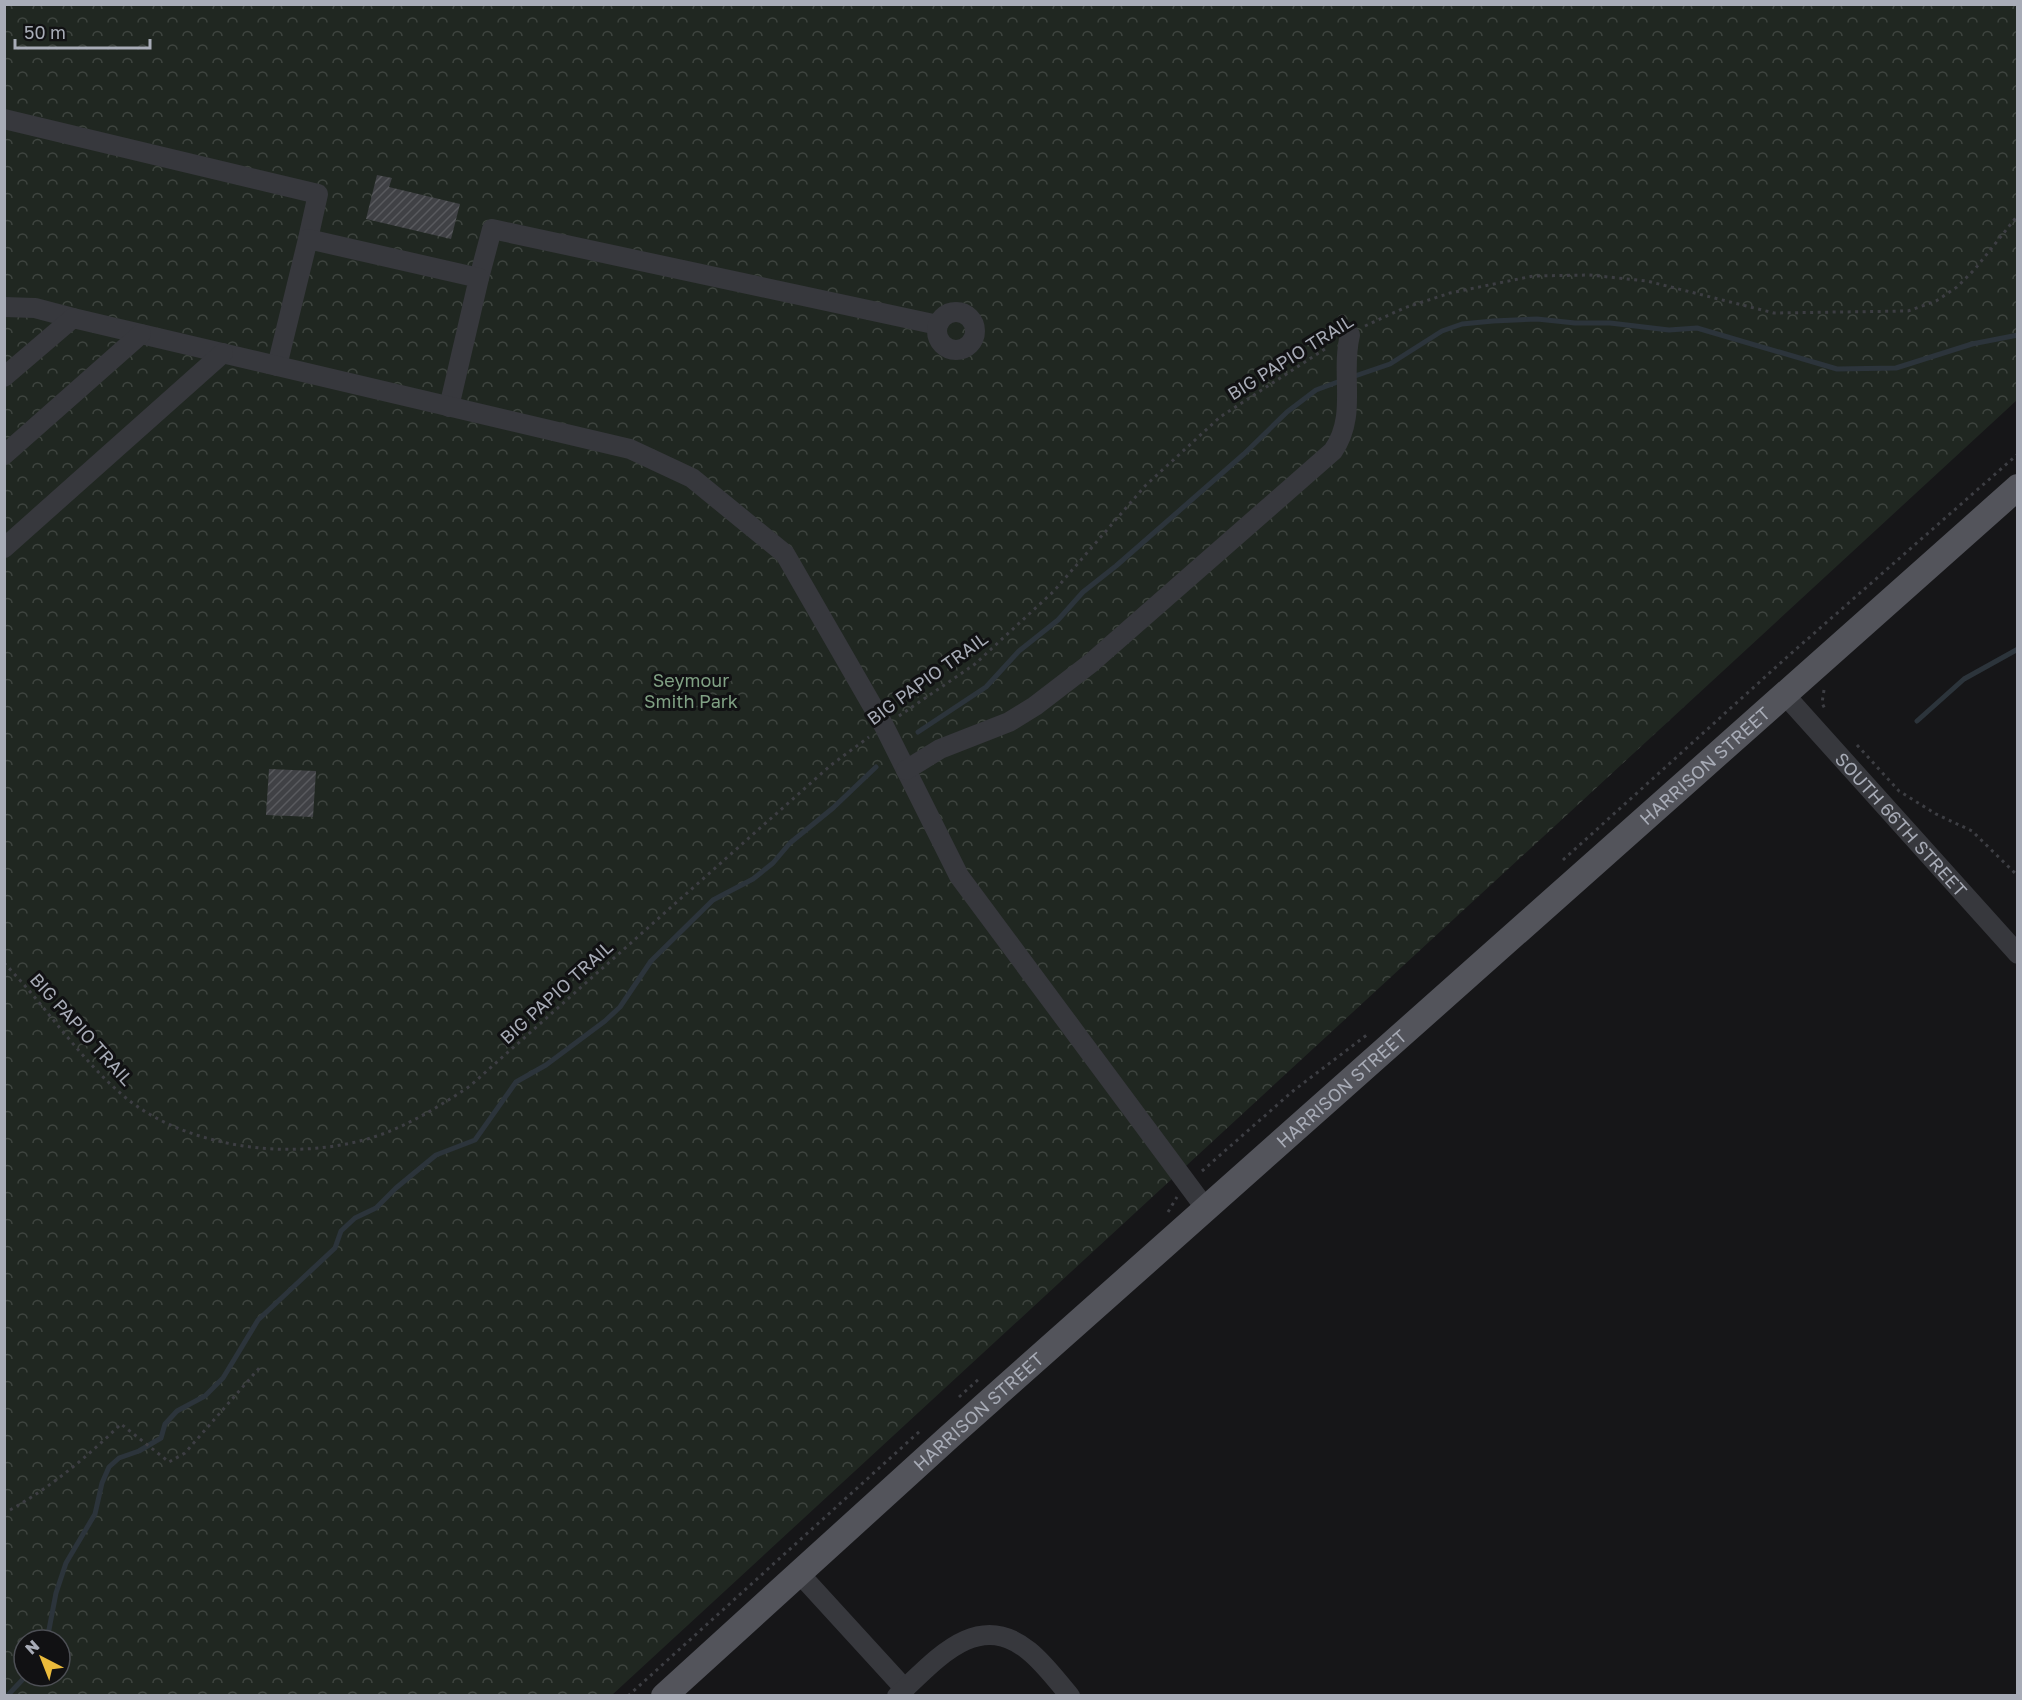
<svg xmlns="http://www.w3.org/2000/svg" width="2022" height="1700" font-family="'Golos Text',sans-serif">
  <defs>
    <pattern id="park-crowns" width="20" height="18" patternUnits="userSpaceOnUse" patternTransform="scale(1.5)"><rect width="20" height="18" fill="#202721"/><path d="M2 6a3 3 0 1 1 6 0M12 15a3 3 0 1 1 6 0" fill="none" stroke="#3e443f"/></pattern>
    <pattern id="building-hatch" width="6" height="6" patternUnits="userSpaceOnUse" patternTransform="scale(1.5)"><rect width="6" height="6" fill="#404145"/><path d="M-1 1l2-2M0 6l6-6M5 7l2-2" fill="none" stroke="#595a5e"/></pattern>
  </defs>
  <rect width="100%" height="100%" fill="#161618"/>
  <!-- park -->
  <path fill="url(#park-crowns)" fill-rule="evenodd" d="M5,5H2017V400L612,1695L5,1696ZM24,1640H60V1676H24Z"/>
  <g fill="none" stroke-linecap="round" stroke-linejoin="round">
    <!-- stream -->
    <path stroke="#2c343b" stroke-width="5" d="M1352,377L1390,364L1442,331L1462,324L1493,321L1537,319L1575,323H1610L1669,330L1697,328L1837,369L1896,368L1972,344L2018,335
      M1917,721L1964,679L2018,649
      M918,732L986,687L1019,651L1058,620L1083,592L1116,566L1244,454L1287,412L1316,390L1343,380
      M47,1640L56,1593L66,1563L95,1514L102,1483L109,1467L119,1458L139,1451L161,1438L165,1424L177,1411L205,1396L223,1378L258,1320L335,1248L341,1231L355,1218L376,1208L396,1188L436,1155L475,1140L516,1082L546,1065L605,1021L620,1007L651,961L713,900L753,879L773,863L790,843L833,808L876,767
      M7,1696L26,1676"/>
  </g>
  <!-- building -->
  <path fill="url(#building-hatch)" d="M377,175L392,178L389,187L460,204L451,239L366,219Z
    M269,769L316,771L313,817L266,815Z"/>
  <g fill="none" stroke-linecap="round" stroke-linejoin="round">
    <!-- path -->
    <path stroke="#3d3e43" stroke-width="3" stroke-dasharray="3 4.5" stroke-linecap="butt" d="M1365,326L1404,308L1450,293L1533,276L1589,275L1647,281L1774,313L1908,311L1936,301L1957,287L1975,269L2018,215
      M1824,690L1822,703L1825,709
      M899,716L975,664L1054,591L1145,486L1220,417L1328,347
      M1857,745L1899,791L1936,814L1972,831L2018,876
      M1563,860L1786,658L2018,454
      M4,963C46,1006 80,1060 126,1098C195,1154 316,1164 395,1129C422,1117 446,1102 470,1086L831,765L869,737
      M1202,1171L1293,1091L1368,1034
      M1168,1212L1177,1197
      M959,1397L979,1379
      M10,1510C51,1487 87,1457 121,1424L169,1462L185,1453L261,1366
      M628,1696L920,1431"/>
    <!-- minor -->
    <g stroke="#37383d" stroke-width="20">
      <path d="M4,119L318,194L308,239"/>
      <path d="M479,278L492,229L938,325"/>
      <path d="M4,307L35,308L73,318"/>
      <circle cx="956" cy="331" r="19"/>
      <path d="M277,366L308,239L479,278L449,407"/>
      <path d="M4,377L73,318L630,449L692,478L785,554L884,726L959,876L1206,1209"/>
      <path d="M4,455L141,334"/>
      <path d="M4,548L223,353"/>
      <path id="s1" d="M1785,695L2018,954"/>
      <path d="M906,770L940,749L1009,722L1035,706L1091,663L1333,451C1358,415 1340,375 1350,335"/>
      <path d="M798,1572L905,1689"/>
      <path d="M897,1696C935,1661 977,1608 1029,1651C1045,1664 1057,1681 1070,1696"/>
    </g>
    <!-- major -->
    <path stroke="#53545b" stroke-width="26" id="s2" d="M664,1696L949,1437L2018,487"/>
  </g>
  <g text-anchor="middle" dominant-baseline="central" stroke-width="6" stroke-linejoin="round" paint-order="stroke">
    <!-- street labels -->
    <g font-size="18" fill="#a8acb7" stroke="#111113">
      <text transform="translate(1290 357) rotate(-32)">BIG PAPIO TRAIL</text>
      <text transform="translate(927 678) rotate(-36)">BIG PAPIO TRAIL</text>
      <text stroke="none"><textPath href="#s2" startOffset="1396">HARRISON STREET</textPath></text>
      <text stroke="none"><textPath href="#s1" startOffset="174">SOUTH 66TH STREET</textPath></text>
      <text transform="translate(556 992) rotate(-42)">BIG PAPIO TRAIL</text>
      <text transform="translate(82 1029) rotate(48)">BIG PAPIO TRAIL</text>
      <text stroke="none"><textPath href="#s2" startOffset="910">HARRISON STREET</textPath></text>
      <text stroke="none"><textPath href="#s2" startOffset="424">HARRISON STREET</textPath></text>
    </g>
    <!-- park labels -->
    <g font-size="18" fill="#80a184" stroke="#111113">
      <text x="691" y="680">Seymour<tspan x="691" dy="21">Smith Park</tspan></text>
    </g>
  </g>
  <!-- border -->
  <rect width="2022" height="1700" fill="none" stroke="#a8acb7" stroke-width="12"/>
  <!-- north arrow -->
  <g transform="translate(42 1658) rotate(318)"><circle r="28" fill="#111113" stroke="#4d4f55" stroke-width="1.5"/>
  <path d="M0-4.5L10 22L0 15L-10 22Z" fill="#ebbb3b"/>
  <text y="-9" font-size="16" font-weight="bold" text-anchor="middle" fill="#a8acb7">N</text>
  </g>
  <!-- scale -->
  <path d="M15 39v9h135v-9" fill="none" stroke="#a8acb7" stroke-width="3"/>
  <text x="24" y="39" font-size="18" fill="#a8acb7" stroke="#111113" stroke-width="4.5" paint-order="stroke">50 m</text>
</svg>
